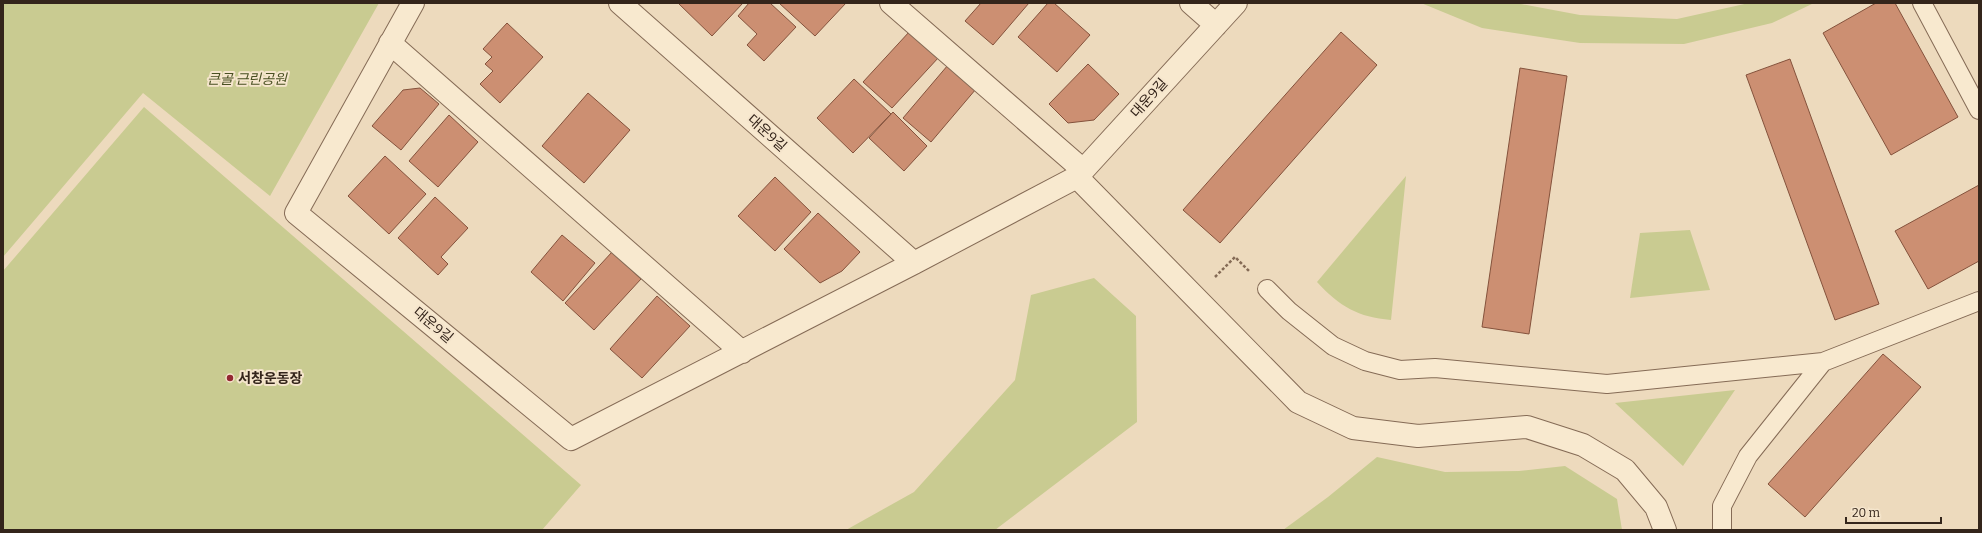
<svg xmlns="http://www.w3.org/2000/svg" width="1982" height="533" font-family="Bitter,'Noto Sans KR',serif">
  <rect width="100%" height="100%" fill="#eddabd"/>
  <!-- green -->
  <path fill="#c9cb91" d="M3,3H379L270,196L143,93L3,257Z
    M1421,3H1516L1580,15L1677,19L1749,3H1814L1772,23L1684,44L1580,43L1482,28Z
    M144,107L581,485L542,530H3V271Z
    M1406,176L1391,320C1358,317 1340,307 1317,282Z
    M1690,230L1710,290L1630,298L1640,233Z
    M1094,278L1136,316L1137,422L995,530H846L914,492L1015,380L1031,295Z
    M1735,390L1683,466L1615,403Z
    M1377,457L1445,472L1519,471L1565,466L1617,499L1622,530H1283L1328,497Z"/>
  <!-- building -->
  <path fill="#cc8f72" stroke="#84523c" d="M678,3H743L712,36Z
    M749,3H770L796,27L764,61L747,45L757,34L738,16Z
    M779,3H846L815,36Z
    M981,3H1029L993,45L965,21Z
    M1048,3H1054L1090,35L1057,72L1018,37Z
    M1876,3H1895L1958,117L1891,155L1823,33Z
    M507,23L543,57L500,103L480,84L493,71L485,64L492,57L483,49Z
    M910,31L939,57L892,108L863,82Z
    M1341,32L1377,65L1220,243L1183,210Z
    M1790,59L1879,304L1835,320L1746,75Z
    M1088,64L1119,94L1094,120L1068,123L1049,104Z
    M948,65L976,89L931,142L903,118Z
    M1520,68L1567,76L1529,334L1482,327Z
    M854,79L891,114L853,153L817,118Z
    M420,88L439,104L401,150L372,126L403,90Z
    M588,93L630,130L584,183L542,146Z
    M893,112L927,146L904,171L869,138Z
    M449,115L478,142L438,187L409,161Z
    M385,156L426,194L389,234L348,196Z
    M775,177L811,212L775,251L738,216Z
    M1979,185V261L1928,289L1895,231Z
    M435,197L468,228L441,257L448,264L438,275L398,238Z
    M818,213L860,252L842,271L820,283L784,249Z
    M562,235L595,263L563,301L531,272Z
    M612,252L641,279L594,330L565,303Z
    M657,296L690,326L642,378L610,349Z
    M1883,354L1921,387L1805,517L1768,484Z"/>
  <g fill="none" stroke-linecap="round" stroke-linejoin="round">
    <defs>
      <path id="service" d="M1922,3L1979,110
        M1267,289L1289,311L1333,346L1365,361L1400,370L1435,368L1607,384L1823,362L1979,301
        M1722,530V506L1748,456L1823,362"/>
      <path id="minor" d="M413,3L296,213L571,439L914,263L1077,177L1236,3
        M620,3L914,263
        M891,3L1083,170
        M1191,3L1216,25
        M390,43L742,352
        M1077,177L1298,402L1353,428L1418,436L1527,427L1583,445L1625,470L1656,507L1665,530"/>
    </defs>
    <!-- service casing -->
    <use href="#service" stroke="#856b56" stroke-width="20"/>
    <!-- minor casing -->
    <use href="#minor" stroke="#856b56" stroke-width="24"/>
    <!-- path -->
    <path stroke="#856b56" stroke-width="2.5" stroke-dasharray="3 2" stroke-linecap="butt" d="M1215,277L1235,257L1250,272"/>
    <!-- service -->
    <use href="#service" stroke="#f8e9cf" stroke-width="18"/>
    <!-- minor -->
    <use href="#minor" stroke="#f8e9cf" stroke-width="22"/>
  </g>
  <!-- markers -->
  <circle fill="#932731" stroke="#f5e5cc" stroke-width="1.5" cx="230" cy="378" r="4"/>
  <g text-anchor="middle" dominant-baseline="central" stroke-width="4" stroke-linejoin="round" paint-order="stroke">
    <!-- park labels -->
    <g font-size="14" font-style="italic" fill="#495022" stroke="#f5e5cc">
      <text x="247" y="79">큰골 근린공원</text>
    </g>
    <!-- street labels -->
    <g font-size="14" fill="#34251b" stroke="#f5e5cc">
      <text transform="translate(1149 98) rotate(-48)">대운9길</text>
      <text transform="translate(767 133) rotate(42)">대운9길</text>
      <text transform="translate(433 325) rotate(40)">대운9길</text>
    </g>
    <!-- poi labels -->
    <g font-size="14" font-weight="bold" fill="#34251b" stroke="#f5e5cc" text-anchor="start">
      <text x="238" y="378">서창운동장</text>
    </g>
  </g>
  <!-- border -->
  <rect width="1982" height="533" fill="none" stroke="#34251b" stroke-width="8"/>
  <!-- scale -->
  <path d="M1846 517v6h95v-6" fill="none" stroke="#34251b" stroke-width="2"/>
  <text x="1852" y="517" font-size="12" fill="#34251b" stroke="#f5e5cc" stroke-width="3" paint-order="stroke">20 m</text>
</svg>
